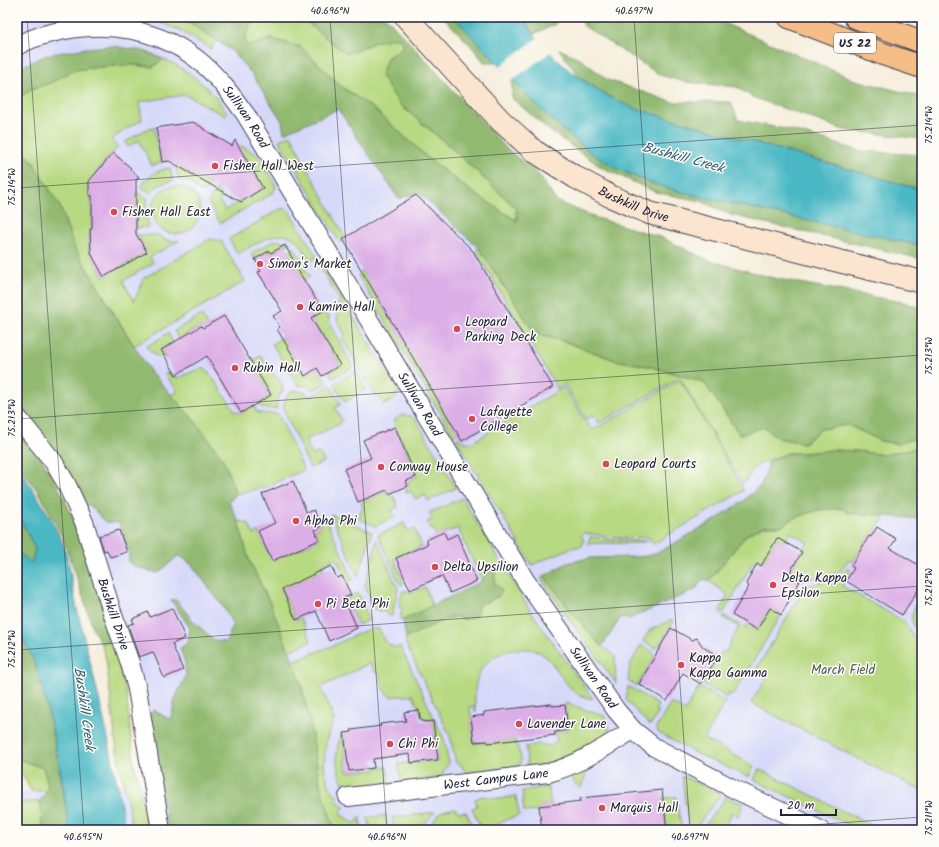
<svg xmlns="http://www.w3.org/2000/svg" width="939" height="847" font-family="Kalam,sans-serif">
  <rect width="100%" height="100%" fill="#fdfcf7"/>
  <filter id="ink" filterUnits="userSpaceOnUse"><feTurbulence type="fractalNoise" baseFrequency=".025" numOctaves="2"/><feDisplacementMap in="SourceGraphic" scale="8" xChannelSelector="R" yChannelSelector="G"/><feConvolveMatrix kernelMatrix="1 2 1 2 8 2 1 2 1" color-interpolation-filters="sRGB"/></filter>
  <filter id="wash" filterUnits="userSpaceOnUse"><feTurbulence type="fractalNoise" baseFrequency=".012" numOctaves="4" result="noise"/><feDisplacementMap in="SourceGraphic" scale="16" xChannelSelector="R" yChannelSelector="G"/><feGaussianBlur stdDeviation="0.9" result="paint"/><feColorMatrix in="noise" values="0 0 0 0 0 0 0 0 0 0 0 0 0 0 0 0 0 1.4 0 .05"/><feComposite in="paint" operator="in"/></filter>
  <g filter="url(#wash)">
    <rect width="100%" height="100%" fill="#f5edda"/>
    <!-- built -->
    <path fill="#d6d8f9" d="M17,17H373L553,212L922,329V830H17V794L156,780L90,529L17,413Z"/>
    <!-- green -->
    <path fill="#b7d981" stroke="#6c7e5e" d="M147,17H177L192,24L216,40L211,49L181,31Z
      M250,17H301L327,39L347,54L375,42L398,37L404,46L387,58L400,105L447,144L516,208L517,221L472,192L429,159L373,108L342,87L301,47L272,39L247,47L245,37L252,20Z
      M163,59C187,68 214,91 227,113L225,116L190,97L184,95L139,102L142,120L127,128L111,140L118,147C106,161 89,175 89,195L92,196V229L90,230L89,250L104,277L146,252L137,235H159L163,239L170,241H179L150,257L153,263L123,281L134,301L144,278L210,239L221,241L245,281L134,346L75,249L60,207L32,160L17,147V99L31,89L50,83L75,70L110,66L134,65L153,67Z
      M154,128L158,150H160L162,162L152,166L139,140L128,147L125,142L145,130Z
      M291,135L303,160L346,239L340,243L279,140Z
      M242,146L255,153L260,158L275,183L276,187L273,193L220,223L208,202L217,189L222,198L219,200L225,210L263,188L249,163L234,158Z
      M176,163L180,167L211,185L204,192H200L191,183L178,179Z
      M170,168L173,180L157,186L151,193L141,187C148,176 157,170 170,168Z
      M152 210a24 24 0 1 1 48 0a24 24 0 1 1-48 0Z
      M138,193L148,199C144,209 147,218 148,227L136,228V194Z
      M280,209H287L289,211L317,257L310,261C306,254 302,245 296,240C280,226 252,246 238,254L229,239Z
      M274,241H283L290,243L285,246L284,245L271,253L269,251L255,259L251,253Z
      M294,247L305,265L303,266L310,277L304,280L294,264L295,263L288,251Z
      M479,248L532,329L539,335L563,341L615,360L652,367L704,382L740,435L764,427L778,438L804,443L821,429L848,425L881,441L898,444L922,436V447L883,455L857,451L832,450L805,453H788L764,462L755,467L743,484L722,451L682,381L679,378L599,423L594,415L586,419L565,384L557,388L476,250Z
      M323,267L398,391C397,399 391,402 384,404L378,395L376,396L342,338L345,335L337,320L339,300L321,269Z
      M362,271L458,433L454,436L358,275Z
      M321,312L329,316V322L353,367L333,378L329,372L340,365L311,318Z
      M201,315L208,326L203,329L201,326L179,339L174,331Z
      M168,333L173,342L161,350L166,358L156,356L146,347Z
      M282,337L305,376L317,368L327,382L313,390L308,386L298,385L272,344Z
      M260,356L283,386L282,389L283,390L277,400V409L262,408L258,403L271,395L251,362Z
      M204,368L212,377L235,411L241,413L253,405L258,413L278,414L304,470L265,487L236,494L231,483L195,421L171,395L178,391L165,375L167,372L178,378L199,369Z
      M356,371L366,389L345,402L334,384Z
      M680,380L741,485L743,491L653,544L649,537L622,538L584,533L581,537L584,539L582,546L571,548L532,565L456,439L460,437L462,441L471,443L564,387L587,424L593,430Z
      M330,385L341,404L335,408L342,420L340,424L305,440L312,455L318,453L321,455L324,462L310,468L284,411C283,403 285,397 292,391H302L311,397Z
      M402,415L411,416L417,421L456,488L428,501L425,495L415,499L411,491L407,493L405,488L409,486L408,482L417,477L394,423L395,420Z
      M387,492L388,495H391L394,497L398,507L391,510L395,517L375,526L358,518L363,507L361,503Z
      M462,498L531,612L593,699C557,696 560,645 520,649C510,650 502,652 494,657C473,670 474,691 476,712H475L474,706L470,707L474,743L515,740C517,749 524,757 519,766L466,773L461,765L456,763L450,736L406,644V638L441,621L455,616L465,620L479,604L498,597L495,583L487,572L482,581L458,528L436,536L432,527L429,528L427,522L432,520L429,513Z
      M841,508L849,513L886,515L871,537L869,536L853,562L848,560L840,572L800,581L789,574L807,542L790,532L784,542L777,538L763,562L757,559L754,561L724,612L721,613L720,610L728,595L709,581L746,535L764,526H781L794,518L818,510Z
      M331,514L372,532L358,577Z
      M326,519L353,579L348,582L336,558L322,565L324,570L282,589L296,620L301,618L311,641L289,651L269,601L249,560L238,521L248,523L254,535L258,531L272,561L319,540L315,530L321,527L319,522Z
      M404,523L408,531L414,528L422,546L394,559L404,582L402,583L403,585L400,584L378,535Z
      M590,537L614,540L650,541C630,546 608,541 588,544Z
      M377,540L398,589L392,616L388,615L385,612L376,610L365,586Z
      M847,568L851,570L842,586L905,622L922,651V791L845,752L751,703L767,677L755,671L806,586L840,578Z
      M544,576C562,600 580,623 601,645C605,650 612,651 615,657L616,683L565,613L541,578Z
      M425,587L432,605L424,611L403,620L400,619L402,608L399,607L402,592L406,590V592L408,591L411,593Z
      M358,593L369,620L358,625L346,598Z
      M922,595V641C909,620 908,617 922,595Z
      M770,608L781,615L733,695L729,693L727,698L703,684L722,651L725,653L739,627L722,617L725,616L745,628L748,624L757,630Z
      M671,620L674,621L658,647L655,648L643,641L650,630Z
      M370,629H379L385,642L395,648L400,646L444,739L449,764L444,770L442,777L402,783L398,764L438,760L433,721L432,720L422,717L420,710L418,707L413,695C405,697 399,695 391,697C381,691 382,683 379,673L375,672L370,663L321,687L334,720L328,734L325,748L324,768L329,786L338,797L336,800L344,807L340,814L355,824L360,817L361,828L348,830H335C330,815 323,799 320,783C312,743 309,700 293,661L332,646L362,632Z
      M112,640L126,692L134,764L150,830H133L117,752L106,659L101,644Z
      M641,645L653,652L655,656L637,686L628,681L630,665Z
      M628,686L658,705L655,711L658,713L651,725L648,724L626,700Z
      M699,687L725,702L704,739L754,766L749,777L695,753L659,733L656,728L671,703L685,711Z
      M566,703L604,716L608,722L609,730L604,738L571,758L530,768L527,764L526,747L540,744L551,746L557,740L555,732L568,730L565,705Z
      M343,734L347,772L375,770L376,768L387,767L390,787L349,790C336,779 332,748 343,734Z
      M17,748L21,760L43,768L49,785L47,791H31L23,776L17,775Z
      M612,753V754C594,763 586,769 581,788L578,787L575,784L571,777L579,770Z
      M759,769L881,830H860L754,780Z
      M682,776L721,794L694,830H689Z
      M548,786L551,805L540,806V811L524,812L522,791Z
      M483,796L500,799L516,796L519,815L482,830L472,808L477,806L475,799Z
      M676,797L682,830H667L663,798Z
      M726,797L743,804L738,816L732,812L724,830H701Z
      M40,801L43,830H17V803Z
      M455,808L458,812H466L475,830H425L442,811Z
      M435,812L418,830H394L392,818Z
      M386,815L388,830H371L368,818Z"/>
    <!-- forest -->
    <path fill="#91b96f" stroke="#5a6e55" d="M177,17H250L252,20L245,37L247,46L272,39L301,47L342,87L373,108L429,159L472,192L517,221L516,208L447,144L400,105L381,76L387,58L404,46L398,37L375,42L347,54L327,39L301,17H386L507,149L540,176L556,201L597,218L660,237L708,260L773,278L907,303L922,308V436L898,444L881,441L848,425L821,429L804,443L778,438L764,427L740,435L704,382L652,367L615,360L563,341L539,335L532,329L479,248L418,192L399,199L338,109L284,133L282,121L251,73L232,51L192,24Z
      M443,17H454L497,63H485L471,46Z
      M522,17H556V24L534,34Z
      M582,17H710L855,80L922,97V139L844,130L752,97L737,87L685,82L660,75L584,26L581,19Z
      M113,46L144,51L163,59L153,67L134,65L110,66L75,70L50,83L31,89L17,99V69L47,55L86,48Z
      M559,49L579,58L608,80L672,102H731L738,120L790,130L861,151L922,155V190L633,108L615,100L579,77Z
      M512,79C543,113 576,146 617,168C636,179 658,186 680,192L922,246V259L731,215L701,201L655,192L601,167L546,128L512,98Z
      M17,147L32,160L60,207L75,249L117,319L150,371L195,421L223,459L236,494L229,502L238,521L249,560L269,601L298,673L310,721L320,785L335,830H168L148,719L153,710L171,720L175,698L186,676L185,663L180,648L188,642L190,628L171,600H176L193,621L214,640L226,642L233,625L224,608L192,565L179,555L158,573L136,567L128,562L129,554L119,523L105,522L90,505H80L17,413Z
      M17,429C72,485 90,567 112,640L101,644L93,629L75,572L62,536L40,494L17,463Z
      M922,447V519L849,513L841,508L818,510L794,518L781,526H763L746,535L709,581L703,579L695,590L629,619L621,617L602,647L568,608L544,576L567,563L589,558L634,557L646,556L659,552L715,520L742,502L761,485L768,466V461L788,453H805L832,450L857,451L883,455Z
      M17,512L35,549L32,563L17,552Z
      M495,569V583L502,590L498,597L479,605L476,616L465,620L455,616L441,621L406,638L403,620L482,581L487,572Z
      M17,631C38,659 43,688 50,722C58,758 64,794 69,830H43L40,801C51,787 48,784 43,768L20,760L17,748Z"/>
    <!-- water -->
    <path fill="#4ab8c4" stroke="#366d80" d="M454,17H522C548,59 588,89 633,108L922,190V246L680,192L651,183L618,169L592,154L540,109Z
      M17,466C34,490 50,514 62,542C71,564 72,589 78,613C96,685 114,757 125,830H69C65,795 59,760 51,725C43,690 38,660 17,631V552L32,563L35,549L17,512Z"/>
    <!-- pier -->
    <path fill="#f5edda" d="M539,37L552,51L511,81L500,66Z"/>
    <g id="blocks">
      <!-- building -->
      <path fill="#dcaee7" d="M193,122L203,128V129L232,146L235,140L263,188L241,202L169,161L162,162L156,128Z
        M113,153L131,168L130,169L139,177L136,180V234L147,252L104,277L91,253L90,229H92V196L89,195V181Z
        M416,195L473,251L553,387L462,441L343,239Z
        M285,245L295,263L294,264L323,311L311,318L340,365L322,376L317,368L305,376L277,329L280,327L273,316L282,311L258,272L261,271L255,259L269,251L271,253Z
        M224,316L271,395L241,413L207,356L176,375L161,350L201,326L203,328Z
        M395,427L416,477L406,481L408,486L389,494L387,490L358,502L344,469L371,458L363,440Z
        M293,481L307,513L314,510L321,527L315,530L319,540L272,561L258,531L275,523L262,494Z
        M877,527L896,539L890,548L922,567V584L902,615L846,581L854,568L851,566L869,536L871,537Z
        M119,530L127,552L110,557L107,550L104,551L99,536Z
        M444,532L447,539L457,534L477,581L450,593L442,576L410,590L396,558L428,544L426,540Z
        M777,538L802,552L787,577L800,581L781,615L770,608L757,630L732,615L749,586L746,584L751,574L757,564L761,566Z
        M331,566L337,578L342,576L351,595L344,598L357,628L329,641L316,611L296,620L282,589Z
        M172,608L185,638L172,644L183,670L164,678L153,652L139,657L128,625L134,623L132,619L148,612L150,617Z
        M671,628L692,640L697,638L703,647L718,656L701,684L683,673L667,701L639,684Z
        M551,704L552,706L565,705L568,730L555,732V735L488,743L487,741L474,742L471,717L484,715V712Z
        M419,710L420,721H424V722L433,721L438,760L411,763L410,754L373,759L374,768L349,771L344,733L352,732L351,730L381,726L380,724L406,721L404,712Z
        M662,790L667,830H542L539,806L581,801L580,798Z"/>
    </g>
  </g>
  <g filter="url(#ink)">
    <use href="#blocks" fill-opacity="0" stroke="#424053" stroke-width="1"/>
    <g fill="none" stroke-linecap="round" stroke-linejoin="round">
      <defs>
        <g id="street">
          <path id="s1" d="M17,46C27,40 39,36 51,33C103,19 161,28 203,64C220,79 233,97 246,115L525,580L616,710L633,730L654,747L736,790L820,830"/>
          <path id="s2" d="M17,417L53,461L66,483L84,522L113,615L130,663L137,689L161,830"/>
          <path id="s3" d="M348,797L548,773C579,765 606,746 633,730"/>
        </g>
        <g id="secondary">
          <path id="s4" d="M406,17L500,120L534,151L575,177L610,196L649,213L922,282"/>
        </g>
        <path id="highway" d="M789,17L883,54L922,67
          M855,17L922,42"/>
      </defs>
      <!-- street casing -->
      <use href="#street" stroke="#424053" stroke-width="20"/>
      <!-- secondary casing -->
      <use href="#secondary" stroke="#424053" stroke-width="24"/>
      <!-- highway casing -->
      <use href="#highway" stroke="#424053" stroke-width="24"/>
      <!-- street -->
      <use href="#street" stroke="#fff" stroke-width="18"/>
      <!-- secondary -->
      <use href="#secondary" stroke="#fbe5cf" stroke-width="22"/>
      <!-- highway -->
      <use href="#highway" stroke="#f6be87" stroke-width="22"/>
    </g>
  </g>
  <!-- ticks -->
  <path fill="none" stroke="#22223b" stroke-width="1" stroke-opacity="0.45" d="M27,17L84,830M330,17L387,830M634,17L690,830M17,188L922,125M17,419L922,355M17,650L922,586M741,830L922,817"/>
  <!-- markers -->
  <g fill="#d1495b" stroke="#fdfcf7" stroke-width="1.5">
    <circle cx="215" cy="166" r="4"/>
    <circle cx="114" cy="212" r="4"/>
    <circle cx="260" cy="264" r="4"/>
    <circle cx="300" cy="307" r="4"/>
    <circle cx="457" cy="329" r="4"/>
    <circle cx="235" cy="368" r="4"/>
    <circle cx="472" cy="419" r="4"/>
    <circle cx="606" cy="464" r="4"/>
    <circle cx="381" cy="467" r="4"/>
    <circle cx="296" cy="521" r="4"/>
    <circle cx="435" cy="567" r="4"/>
    <circle cx="773" cy="585" r="4"/>
    <circle cx="318" cy="604" r="4"/>
    <circle cx="681" cy="665" r="4"/>
    <circle cx="519" cy="724" r="4"/>
    <circle cx="390" cy="744" r="4"/>
    <circle cx="602" cy="808" r="4"/>
  </g>
  <g text-anchor="middle" dominant-baseline="central" stroke-width="3" stroke-linejoin="round" paint-order="stroke">
    <!-- shield labels -->
    <rect fill="#fdfcf7" stroke="#646373" stroke-width="1" x="834" y="33" width="42" height="20" rx="3"/>
    <g font-size="12" font-weight="bold" fill="#22223b">
      <text x="855" y="43">US 22</text>
    </g>
    <!-- street labels -->
    <g font-size="13" fill="#22223b" stroke="#fdfcf7">
      <text stroke="none"><textPath href="#s1" startOffset="266">Sullivan Road</textPath></text>
      <text stroke="none"><textPath href="#s4" startOffset="299">Bushkill Drive</textPath></text>
      <text stroke="none"><textPath href="#s1" startOffset="602">Sullivan Road</textPath></text>
      <text stroke="none"><textPath href="#s2" startOffset="222">Bushkill Drive</textPath></text>
      <text stroke="none"><textPath href="#s1" startOffset="926">Sullivan Road</textPath></text>
      <text stroke="none"><textPath href="#s3" startOffset="149">West Campus Lane</textPath></text>
    </g>
    <!-- poi labels -->
    <g font-size="13" fill="#22223b" stroke="#fdfcf7" text-anchor="start">
      <text x="223" y="166">Fisher Hall West</text>
      <text x="122" y="212">Fisher Hall East</text>
      <text x="268" y="264">Simon's Market</text>
      <text x="308" y="307">Kamine Hall</text>
      <text x="465" y="322">Leopard<tspan x="465" dy="15">Parking Deck</tspan></text>
      <text x="243" y="368">Rubin Hall</text>
      <text x="480" y="412">Lafayette<tspan x="480" dy="15">College</tspan></text>
      <text x="614" y="464">Leopard Courts</text>
      <text x="389" y="467">Conway House</text>
      <text x="304" y="521">Alpha Phi</text>
      <text x="443" y="567">Delta Upsilion</text>
      <text x="781" y="578">Delta Kappa<tspan x="781" dy="15">Epsilon</tspan></text>
      <text x="326" y="604">Pi Beta Phi</text>
      <text x="689" y="658">Kappa<tspan x="689" dy="15">Kappa Gamma</tspan></text>
      <text x="527" y="724">Lavender Lane</text>
      <text x="398" y="744">Chi Phi</text>
      <text x="610" y="808">Marquis Hall</text>
    </g>
    <!-- park labels -->
    <g font-size="13" fill="#4f5950" stroke="#fdfcf7">
      <text x="843" y="670">March Field</text>
    </g>
    <!-- water labels -->
    <g font-size="14" font-style="italic" fill="#325e72" stroke="#fdfcf7">
      <text transform="translate(683 158) rotate(15)">Bushkill Creek</text>
      <text transform="translate(84 709) rotate(82)">Bushkill Creek</text>
    </g>
  </g>
  <!-- margin -->
  <rect width="939" height="847" fill="none" stroke="#fdfcf7" stroke-width="44"/>
  <!-- scale -->
  <path d="M781 809v6h55v-6" fill="none" stroke="#22223b" stroke-width="2"/>
  <text x="787" y="809" font-size="12" fill="#22223b" stroke="#fdfcf7" stroke-width="3" paint-order="stroke">20 m</text>
  <rect x="22" y="22" width="895" height="803" fill="none" stroke="#22223b" stroke-width="1.5"/>
  <g font-size="10" text-anchor="middle" fill="#22223b">
    <text x="330" y="14">40.696°N</text>
    <text x="634" y="14">40.697°N</text>
    <text transform="translate(928 125) rotate(-90)" y="4">75.214°W</text>
    <text transform="translate(11 187) rotate(-90)" y="4">75.214°W</text>
    <text transform="translate(928 356) rotate(-90)" y="4">75.213°W</text>
    <text transform="translate(11 418) rotate(-90)" y="4">75.213°W</text>
    <text transform="translate(928 587) rotate(-90)" y="4">75.212°W</text>
    <text transform="translate(11 649) rotate(-90)" y="4">75.212°W</text>
    <text transform="translate(928 818) rotate(-90)" y="4">75.211°W</text>
    <text x="83" y="840">40.695°N</text>
    <text x="387" y="840">40.696°N</text>
    <text x="690" y="840">40.697°N</text>
  </g>
</svg>
